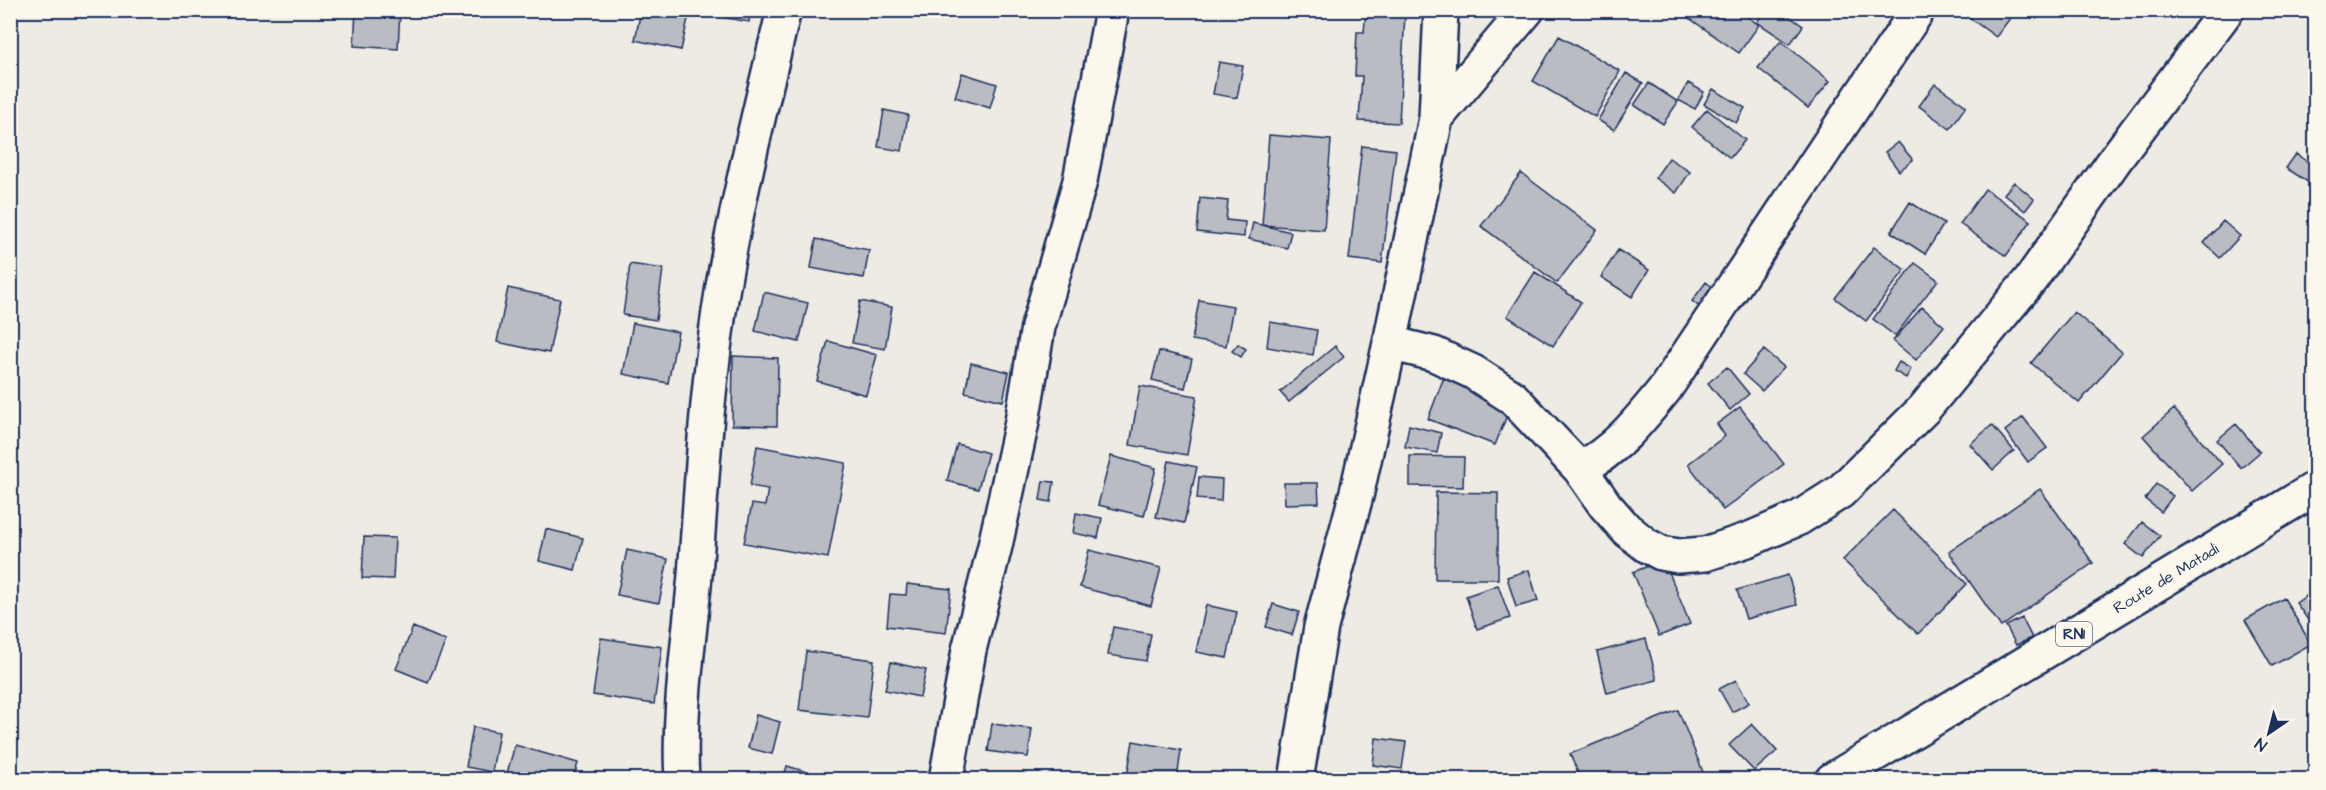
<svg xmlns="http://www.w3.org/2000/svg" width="2326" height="790" font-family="'Architects Daughter',sans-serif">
  <rect width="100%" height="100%" fill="#eeebe4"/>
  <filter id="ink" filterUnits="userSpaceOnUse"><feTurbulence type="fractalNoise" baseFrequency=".0167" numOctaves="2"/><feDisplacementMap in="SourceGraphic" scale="12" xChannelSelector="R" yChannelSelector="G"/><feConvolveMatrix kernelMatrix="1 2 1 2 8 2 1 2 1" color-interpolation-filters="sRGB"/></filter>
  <g filter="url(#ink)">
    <!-- building -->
    <path fill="#b9bcc3" stroke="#1b2f5e" stroke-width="1.5" d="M356,10H400L398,49L354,46Z
      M641,10H690L681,50L635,40Z
      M721,10H751L749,22L720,17Z
      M1738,10L1759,25L1739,53L1679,11Z
      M1765,10H1780L1803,26L1790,44L1757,22Z
      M1975,10H2010L2014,13L1996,37L1970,18Z
      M1366,11L1405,13L1399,123L1359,121L1362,76H1355L1357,32H1364Z
      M1559,36L1620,71L1595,117L1533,81Z
      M1781,41L1830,81L1808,108L1758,68Z
      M1219,62L1243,66L1237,98L1213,94Z
      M962,73L997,84L990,108L955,97Z
      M1626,73L1643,83L1614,130L1598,120Z
      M1649,83L1678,102L1663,124L1634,105Z
      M1688,83L1704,92L1695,109L1678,100Z
      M1935,84L1966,106L1950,129L1919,106Z
      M1713,89L1745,108L1736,123L1704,104Z
      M1707,109L1745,140L1730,158L1692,127Z
      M884,110L908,115L902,151L878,147Z
      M1269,135L1331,140L1324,230L1262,225Z
      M1898,142L1913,160L1899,171L1885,152Z
      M1362,146L1396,150L1382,263L1349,259Z
      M2296,154L2316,167L2314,186L2286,168Z
      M1669,158L1690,172L1676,193L1655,178Z
      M1521,173L1597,230L1557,283L1481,226Z
      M2014,182L2034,199L2025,211L2004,194Z
      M1985,189L2031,221L2006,256L1960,224Z
      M1200,198L1228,201L1226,220L1245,222L1244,237L1197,232Z
      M1910,202L1944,224L1925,254L1891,232Z
      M2223,221L2240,236L2220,258L2204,243Z
      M1253,223L1291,232L1287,248L1249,239Z
      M816,239L869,250L864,278L811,268Z
      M1874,247L1905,270L1866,321L1835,298Z
      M1618,250L1649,270L1632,297L1601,277Z
      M1915,263L1938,280L1895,336L1873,319Z
      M630,264L663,269L656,320L623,315Z
      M1535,272L1581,302L1553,346L1507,316Z
      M1706,282L1724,296L1709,314L1692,301Z
      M508,288L560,299L549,353L497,342Z
      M764,292L808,303L799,342L755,331Z
      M1199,300L1233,306L1226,346L1192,340Z
      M860,301L892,307L885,349L852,343Z
      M1922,307L1944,326L1916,360L1893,341Z
      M2074,312L2122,352L2079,403L2031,363Z
      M1270,322L1317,330L1313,355L1267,347Z
      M633,323L678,332L668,383L623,374Z
      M828,341L877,355L866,395L817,381Z
      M1238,344L1246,349L1241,357L1232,351Z
      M1335,346L1344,357L1289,402L1280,392Z
      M1764,350L1784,367L1762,391L1743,374Z
      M1159,351L1192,359L1185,388L1152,380Z
      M733,356L778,358L777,426L732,425Z
      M1899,362L1911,369L1906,378L1894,371Z
      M971,363L1009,372L1003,401L965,392Z
      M1727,367L1749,394L1730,410L1708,383Z
      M1444,377L1512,403L1495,445L1428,419Z
      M1140,386L1197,396L1187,455L1130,445Z
      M1740,407L1784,464L1723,510L1688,464L1725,436L1717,424Z
      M2174,409L2222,464L2192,491L2143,436Z
      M2023,417L2047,448L2028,462L2005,431Z
      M2236,424L2260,452L2241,468L2217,440Z
      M1409,425L1441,433L1437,453L1405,447Z
      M1992,425L2014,451L1993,470L1970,444Z
      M957,444L988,453L978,489L947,481Z
      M757,446L846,463L828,558L744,543L752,504L765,506L768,489L750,486Z
      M1111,456L1156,468L1144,516L1098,505Z
      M1410,456L1464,457L1463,487L1410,486Z
      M1169,461L1197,467L1184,523L1156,517Z
      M1199,477L1222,479L1221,501L1197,499Z
      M1043,481L1054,482L1051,502L1040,500Z
      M1284,483H1318L1319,503L1285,504Z
      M2156,484L2173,496L2161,512L2145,499Z
      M2040,489L2093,563L2001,627L1949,552Z
      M1436,492L1498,493V579H1435Z
      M1893,510L1967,584L1918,634L1843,560Z
      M1076,513L1102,518L1098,538L1073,533Z
      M2142,522L2160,536L2143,558L2125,544Z
      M546,529L583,538L575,570L539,561Z
      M364,537L395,538L393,579L362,578Z
      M627,550L668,559L659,603L617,595Z
      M1089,550L1161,568L1151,606L1080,587Z
      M1664,560L1690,624L1659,636L1633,572Z
      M1529,570L1538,601L1516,607L1507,577Z
      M1788,575L1797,605L1746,619L1737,590Z
      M907,584L951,589L946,633L887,626L890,594L906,595Z
      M1498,585L1510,618L1477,629L1466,596Z
      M2316,589V615L2308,620L2296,603Z
      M2284,598L2311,644L2272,666L2245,620Z
      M1273,604L1299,612L1292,635L1266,627Z
      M1206,605L1237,612L1227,658L1196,652Z
      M2022,618L2032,638L2016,645L2006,626Z
      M413,627L446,641L428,682L396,669Z
      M1113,627L1151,634L1146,661L1108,655Z
      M601,638L662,647L654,704L593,695Z
      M1646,639L1657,680L1607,693L1597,652Z
      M806,651L874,660L867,718L799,710Z
      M891,662L926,670L920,697L885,690Z
      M1736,680L1749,703L1732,712L1719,689Z
      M1678,710L1705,777L1698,780H1581L1570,754Z
      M756,715L780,722L772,754L748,748Z
      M992,724L1032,729L1028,757L988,751Z
      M1752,724L1777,751L1754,771L1729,745Z
      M473,727L499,732L492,772L466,767Z
      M1376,738L1406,742L1402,769L1373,765Z
      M1133,741L1181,750L1177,780H1139L1127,777Z
      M515,745L578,763L573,780H505Z
      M787,766L804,771L802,780H783Z"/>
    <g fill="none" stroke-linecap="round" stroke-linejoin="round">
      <defs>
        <path id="minor" d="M1436,118L1527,10
          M1390,343L1434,354L1473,372L1512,397L1580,469L1605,505L1626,529L1646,545L1661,553L1678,556L1705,554L1750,539L1799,518L1840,492L1924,409L2031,279L2117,157L2227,10
          M1580,469C1616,450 1639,421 1665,389L1918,10
          M682,780C678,711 689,643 695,575C702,479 707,382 723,286C739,193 762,102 784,10
          M946,780L969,650L995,546L1022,422L1038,327L1080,181L1112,10
          M1296,780L1321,627L1357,492L1390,343L1436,118L1441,10"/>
        <g id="highway">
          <path id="s1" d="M1832,780L2316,488"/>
        </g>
      </defs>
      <!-- minor casing -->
      <use href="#minor" stroke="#1b2f5e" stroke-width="38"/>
      <!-- highway casing -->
      <use href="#highway" stroke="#1b2f5e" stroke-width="38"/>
      <!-- minor -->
      <use href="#minor" stroke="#fbf7ec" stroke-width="33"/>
      <!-- highway -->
      <use href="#highway" stroke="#fbf7ec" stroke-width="33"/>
    </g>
  </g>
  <g text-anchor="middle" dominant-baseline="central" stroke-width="6" stroke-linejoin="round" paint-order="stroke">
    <!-- shield labels -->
    <rect fill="#fbf7ec" stroke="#5e6b89" stroke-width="1.5" x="2056" y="622" width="36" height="24" rx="4.5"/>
    <g font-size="15" font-weight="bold" fill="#1b2f5e">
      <text x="2074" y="634">RN1</text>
    </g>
    <!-- street labels -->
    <g font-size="16" fill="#1b2f5e" stroke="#fbf7ec">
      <text stroke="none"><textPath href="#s1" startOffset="390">Route de Matadi</textPath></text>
    </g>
  </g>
  <!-- margin -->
  <rect width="2326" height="790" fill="none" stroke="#fbf7ec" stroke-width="36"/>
  <rect x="18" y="18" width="2290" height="754" fill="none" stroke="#1b2f5e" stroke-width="2" filter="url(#ink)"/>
  <!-- north arrow -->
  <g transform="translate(2269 733) rotate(215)" stroke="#fbf7ec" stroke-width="4.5" paint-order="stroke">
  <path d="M0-4.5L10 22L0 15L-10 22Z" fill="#1b2f5e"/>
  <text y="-9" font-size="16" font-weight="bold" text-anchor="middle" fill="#1b2f5e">N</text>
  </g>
</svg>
